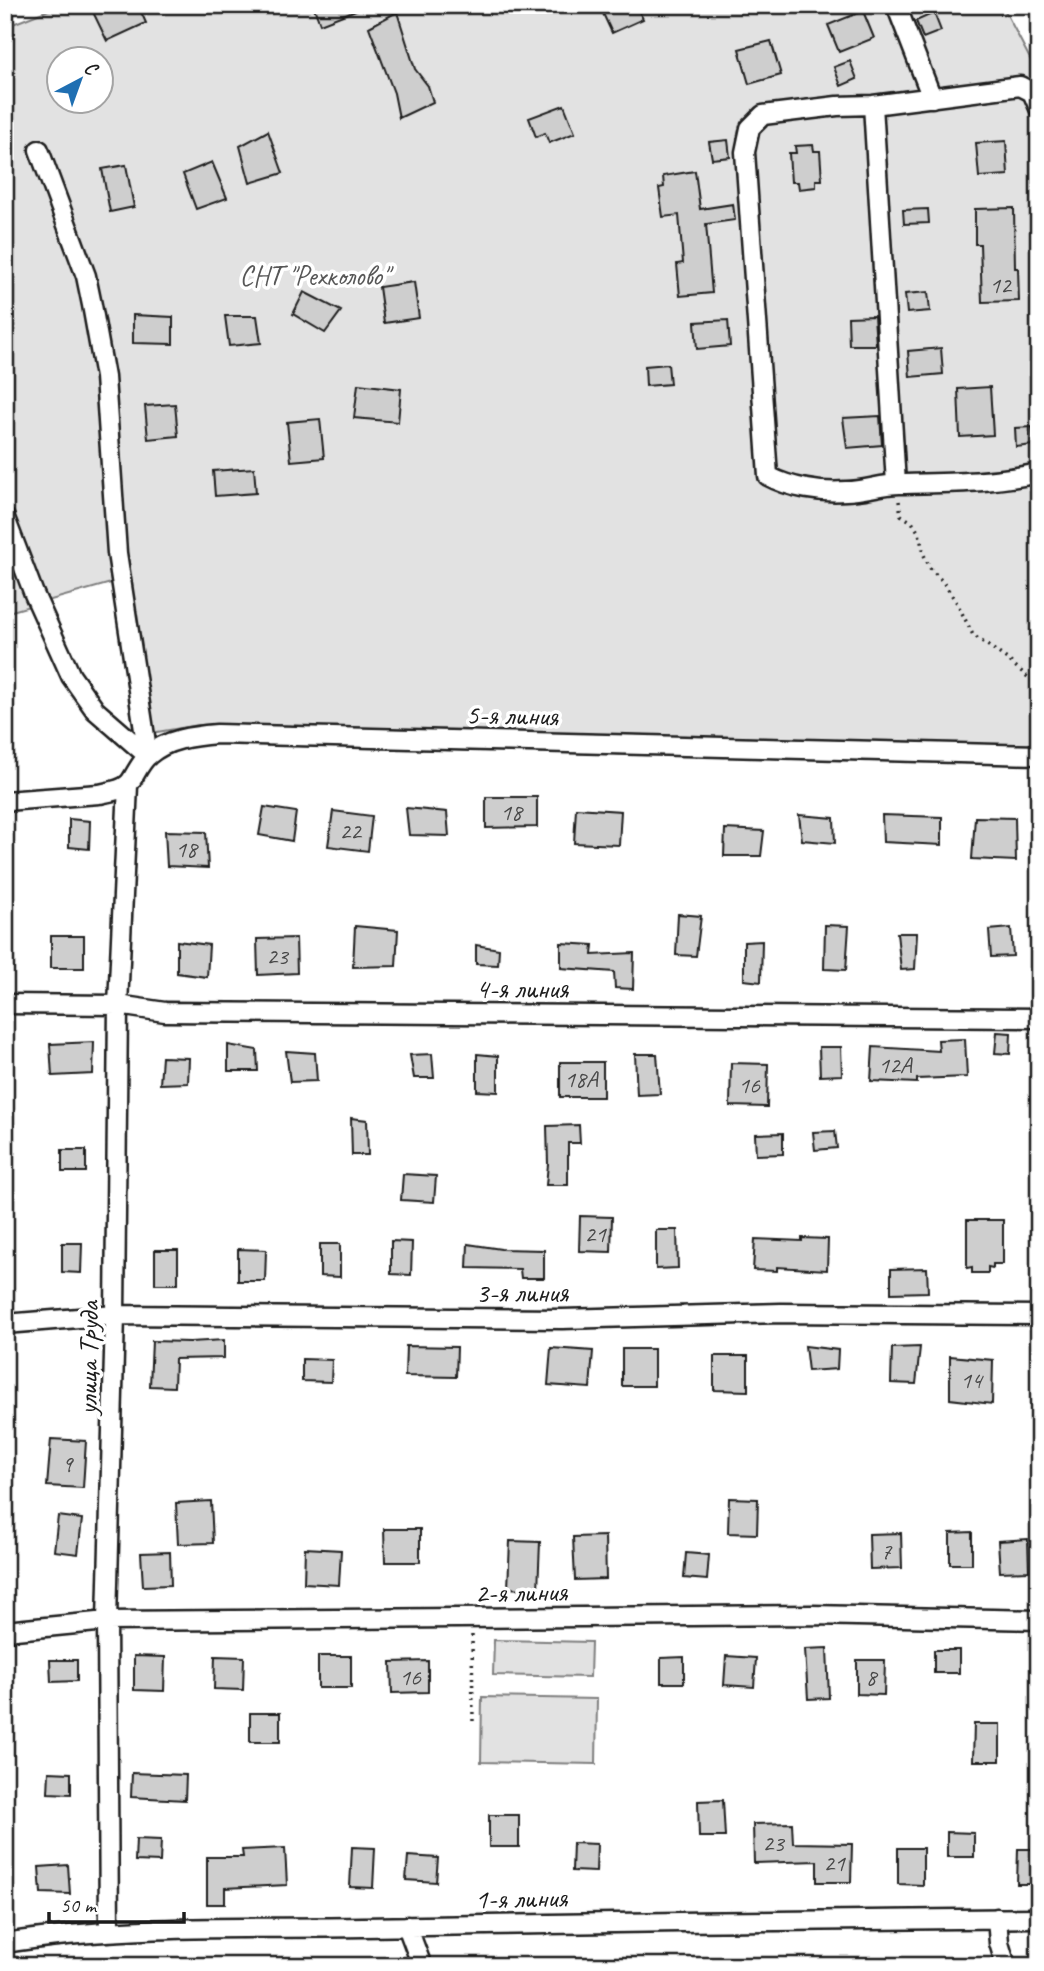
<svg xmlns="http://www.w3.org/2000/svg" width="1044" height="1971" font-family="Caveat,sans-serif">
  <rect width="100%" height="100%" fill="#fff"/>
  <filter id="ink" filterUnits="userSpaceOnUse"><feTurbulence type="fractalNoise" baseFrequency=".0143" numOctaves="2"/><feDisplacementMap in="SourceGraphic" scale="14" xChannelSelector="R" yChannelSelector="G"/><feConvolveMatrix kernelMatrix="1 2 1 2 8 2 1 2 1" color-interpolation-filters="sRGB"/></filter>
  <g filter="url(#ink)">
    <!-- green -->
    <path fill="#e2e2e2" stroke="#7f7f7f" stroke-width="2" fill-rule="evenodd" d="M61,5H1002L1039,76V746L199,725L139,735L125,579L5,613V27ZM60,60H102V102H60Z
      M494,1640L591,1642L590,1677L493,1675Z
      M482,1697L597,1699L596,1764L481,1762Z"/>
    <!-- building -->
    <path fill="#cecece" stroke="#1c1c1c" stroke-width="2" d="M108,5H138L146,23L107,41L93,12Z
      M313,5H366V6L320,24Z
      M599,5H636L643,19L612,33Z
      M863,11L874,38L839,52L828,25Z
      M397,12L415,69L428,86L433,102L399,118L394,93L369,27Z
      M934,13L941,31L923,38L916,21Z
      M771,41L781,75L749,84L739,49Z
      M850,61L857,79L841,86L834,67Z
      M564,105L575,133L549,143L545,133L536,137L529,118Z
      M268,131L283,173L250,183L240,146Z
      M728,140L730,157L712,159L709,142Z
      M1006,141L1008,175L979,177L976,143Z
      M813,145L814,151H820L822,180H816V187L799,189L798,182H791L789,153H796L795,146Z
      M212,162L227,198L196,209L183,174Z
      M126,165L134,207L110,212L102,169Z
      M695,171L700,209L733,204L735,220L706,224L712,293L680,296L677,264L683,263L679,215L663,217L659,188L664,187L663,176Z
      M1014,208L1015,268H1018L1019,301L982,302L980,244H975V209Z
      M928,209L929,223L904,224L903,210Z
      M414,282L419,318L384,323L379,287Z
      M304,292L341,311L325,333L293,314Z
      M928,292L930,311L907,313L905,294Z
      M133,315L173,317V344L133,343Z
      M225,316H257L261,343L229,346Z
      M874,316L876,345H849L848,317Z
      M728,320L730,346L697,349L695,322Z
      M941,348L943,374L910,377L908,351Z
      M668,364L670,384L646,386L645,366Z
      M358,384L401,389L398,422L354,418Z
      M990,387L993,435L960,437L958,389Z
      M175,404L178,436L148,439L145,406Z
      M880,416L882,445L847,448L843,418Z
      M320,419L324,458L291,461L287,422Z
      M1032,427L1033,445L1016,447L1015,428Z
      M254,468L256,493L215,496L213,471Z
      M486,797H537V827L486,828Z
      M264,807L296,812L292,841L259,835Z
      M406,808L447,812L449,836L409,835Z
      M576,808L621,811L619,845L574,843Z
      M333,811L372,816L368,851L328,846Z
      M799,815L834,818L835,843L802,840Z
      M882,815L942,817V845L883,842Z
      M975,817L1015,818L1016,861L972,859Z
      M69,819L90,821L89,849L69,847Z
      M725,829L764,831L761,856H724Z
      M165,831L206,832L208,868L167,866Z
      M678,914L701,916L696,956L676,955Z
      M825,925L849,926L846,970L824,969Z
      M355,926L398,930L396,966L353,967Z
      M1011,928L1013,956L991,957L989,930Z
      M897,933H917L915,969L901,970Z
      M51,936H84V968H51Z
      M296,938L297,973L258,975L257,939Z
      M177,941L209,945L207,977L177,973Z
      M762,941L761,982L744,980V942Z
      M561,943L593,945L592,955L634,953L633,989L615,988L614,972L561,968Z
      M476,945L499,949L498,965L476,964Z
      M997,1032L1011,1033L1010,1054L995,1053Z
      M965,1039L967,1077L917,1079V1083L871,1081L873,1047L939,1051L938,1040Z
      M94,1042L93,1074L52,1076L50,1044Z
      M228,1045L257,1050L258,1071H228Z
      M819,1047H841L842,1075L820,1076Z
      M286,1051L315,1053L317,1081L290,1082Z
      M432,1054L434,1078H414L410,1055Z
      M477,1054L498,1056V1092L477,1091Z
      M635,1054H657L660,1094L637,1095Z
      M162,1057L189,1058L188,1083L160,1084Z
      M560,1062H603V1097H560Z
      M731,1063L768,1064L767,1107L730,1106Z
      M351,1118L367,1120L368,1155H352Z
      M579,1125L580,1143H568V1185H546L548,1164L547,1126Z
      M835,1131L837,1148L815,1150L813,1132Z
      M783,1133V1154L756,1155L755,1134Z
      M62,1150H86V1172H62Z
      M403,1174L436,1176L434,1202L401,1200Z
      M580,1216L612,1217L611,1252L579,1251Z
      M967,1220H1003V1264H993V1268L988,1267V1273H972V1267L967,1268Z
      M656,1230H677L678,1268L656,1269Z
      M802,1238L828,1239L827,1270L777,1267V1271L753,1270L755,1239L802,1241Z
      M391,1241L412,1242L411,1275L391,1274Z
      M62,1243H82L81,1273L62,1272Z
      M320,1244H340V1277L320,1276Z
      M468,1244L501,1249L544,1250V1278H521L520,1269L467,1268Z
      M238,1249L266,1250L265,1281H238Z
      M155,1250H178V1284H155Z
      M927,1268L928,1292L891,1293V1269Z
      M224,1340V1358L175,1359L174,1387L150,1386L152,1341L190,1342Z
      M406,1346L457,1347L456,1377L405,1376Z
      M805,1346L838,1350L837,1369L808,1371Z
      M920,1347L916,1384L891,1383L892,1348Z
      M551,1348L593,1351L590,1388L548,1385Z
      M622,1349H654V1386H622Z
      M714,1356H748V1391L714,1390Z
      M950,1356L993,1360L992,1404L950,1399Z
      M302,1359L332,1360L331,1382L302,1381Z
      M51,1439L86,1441L83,1488L47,1486Z
      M729,1498L758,1499L757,1534L728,1533Z
      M211,1501L213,1543L178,1544L176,1503Z
      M58,1516L82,1519L78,1554L54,1551Z
      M384,1529H420V1562H385Z
      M972,1532V1564H950V1533Z
      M901,1533L902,1568L870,1569L869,1534Z
      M605,1536L606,1579L575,1580L573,1537Z
      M1028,1539L1029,1571L1000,1572L998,1541Z
      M510,1541L540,1542L538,1590L508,1588Z
      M305,1548L341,1550L339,1585L304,1583Z
      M170,1552L171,1585L143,1586L141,1553Z
      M686,1553L709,1555L707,1580L684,1578Z
      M827,1648L829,1698L808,1699L805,1649Z
      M934,1650H959V1673H934Z
      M134,1656L165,1657L164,1691L134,1690Z
      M215,1656L244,1657L243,1690L214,1689Z
      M318,1656H351V1688H318Z
      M726,1656L756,1658L754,1687L724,1685Z
      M684,1657V1683H661V1658Z
      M50,1660H77V1681L51,1682Z
      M857,1660H885L884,1695L857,1694Z
      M428,1661V1692L392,1693L391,1662Z
      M250,1713H280V1742H250Z
      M974,1724H1000V1761H973Z
      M49,1772L71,1773V1794L48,1793Z
      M132,1773L186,1775L185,1800L131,1797Z
      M723,1800L725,1837H699L698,1801Z
      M489,1815H519V1847H489Z
      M792,1823L793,1843L852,1844L851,1882H817V1861L754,1863L753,1824Z
      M947,1832L974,1833V1857H947Z
      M136,1839L161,1840L160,1862L135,1861Z
      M573,1843L597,1844L596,1872L572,1871Z
      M352,1847L375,1848L373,1888L350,1887Z
      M285,1848L287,1885L225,1888V1904H207V1857H243L242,1850Z
      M898,1848H923V1885L898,1884Z
      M1018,1849H1039V1884H1017Z
      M408,1856L438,1858L436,1882L406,1880Z
      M68,1865L70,1894L41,1893L39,1867Z"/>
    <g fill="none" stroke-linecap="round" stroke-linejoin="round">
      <defs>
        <path id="minor" d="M896,5L932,98
          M873,105L896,484
          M1039,108L1032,92L1020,86L873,105L837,106L763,115L750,128L745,152L768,476C790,488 821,493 846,491C864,491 882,484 900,484C946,483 993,483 1039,473
          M39,150L86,276L92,305L105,377L117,553L148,756
          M5,518L34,594L71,676L95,710L148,756
          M5,801L99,794C109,792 124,790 130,782C136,774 140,762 149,755C167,739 193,736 217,734L1039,755
          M5,1004L118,1005L165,1012L1039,1018
          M5,1324L115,1315L562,1319L781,1313L1039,1315
          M5,1631L107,1621L812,1615L1039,1620
          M997,1918L999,1943L1006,1966
          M407,1926L422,1966
          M109,1932L107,1621L115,1315L118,1005L128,785
          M5,1943C122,1924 245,1929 363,1927C588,1922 814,1921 1039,1918"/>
      </defs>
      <!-- minor casing -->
      <use href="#minor" stroke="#1c1c1c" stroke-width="23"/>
      <!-- path -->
      <path stroke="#1c1c1c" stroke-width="3.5" stroke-dasharray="2 5" stroke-linecap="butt" d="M899,501L901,515L912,522L919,533L924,555L930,568L943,582L957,603L973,635L1007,659L1030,679L1039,682
        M472,1635L473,1722"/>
      <!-- minor -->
      <use href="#minor" stroke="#fff" stroke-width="18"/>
    </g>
  </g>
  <g text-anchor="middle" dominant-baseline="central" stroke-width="7" stroke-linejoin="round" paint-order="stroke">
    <!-- number labels -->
    <g font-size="24" fill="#484848">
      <text x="1000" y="285">12</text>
      <text x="511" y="812">18</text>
      <text x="350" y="831">22</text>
      <text x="186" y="849">18</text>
      <text x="277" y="956">23</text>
      <text x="895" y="1065">12А</text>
      <text x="581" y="1079">18А</text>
      <text x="749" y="1085">16</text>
      <text x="595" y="1234">21</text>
      <text x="971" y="1380">14</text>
      <text x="67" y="1464">9</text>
      <text x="886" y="1551">7</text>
      <text x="410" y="1677">16</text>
      <text x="871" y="1677">8</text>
      <text x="773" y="1843">23</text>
      <text x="834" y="1863">21</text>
    </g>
    <!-- park labels -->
    <g font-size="28" fill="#575757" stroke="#fff">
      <text x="314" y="275">СНТ "Рехколово"</text>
    </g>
    <!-- street labels -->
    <g font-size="28" fill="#1c1c1c" stroke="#fff">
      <text transform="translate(512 715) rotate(1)">5-я линия</text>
      <text x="522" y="988">4-я линия</text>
      <text x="522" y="1292">3-я линия</text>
      <text transform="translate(88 1358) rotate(-89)">улица Труда</text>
      <text transform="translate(521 1592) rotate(-1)">2-я линия</text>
      <text transform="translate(521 1898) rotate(-1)">1-я линия</text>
    </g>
  </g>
  <!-- margin -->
  <rect width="1044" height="1971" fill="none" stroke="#fff" stroke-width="28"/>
  <rect x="14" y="14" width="1016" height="1943" fill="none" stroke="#1c1c1c" stroke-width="2.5" filter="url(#ink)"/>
  <!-- north arrow -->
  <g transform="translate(80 80) rotate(41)"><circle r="33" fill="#ffffff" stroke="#a4a4a4" stroke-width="2"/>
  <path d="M0-5L12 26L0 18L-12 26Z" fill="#1f6fb2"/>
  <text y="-10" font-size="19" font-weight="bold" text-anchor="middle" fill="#1c1c1c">С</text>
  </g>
  <!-- scale -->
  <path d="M49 1912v10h135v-10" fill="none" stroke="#1c1c1c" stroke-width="3.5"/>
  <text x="60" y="1912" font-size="21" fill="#1c1c1c" stroke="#ffffff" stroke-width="5" paint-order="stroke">50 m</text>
</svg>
